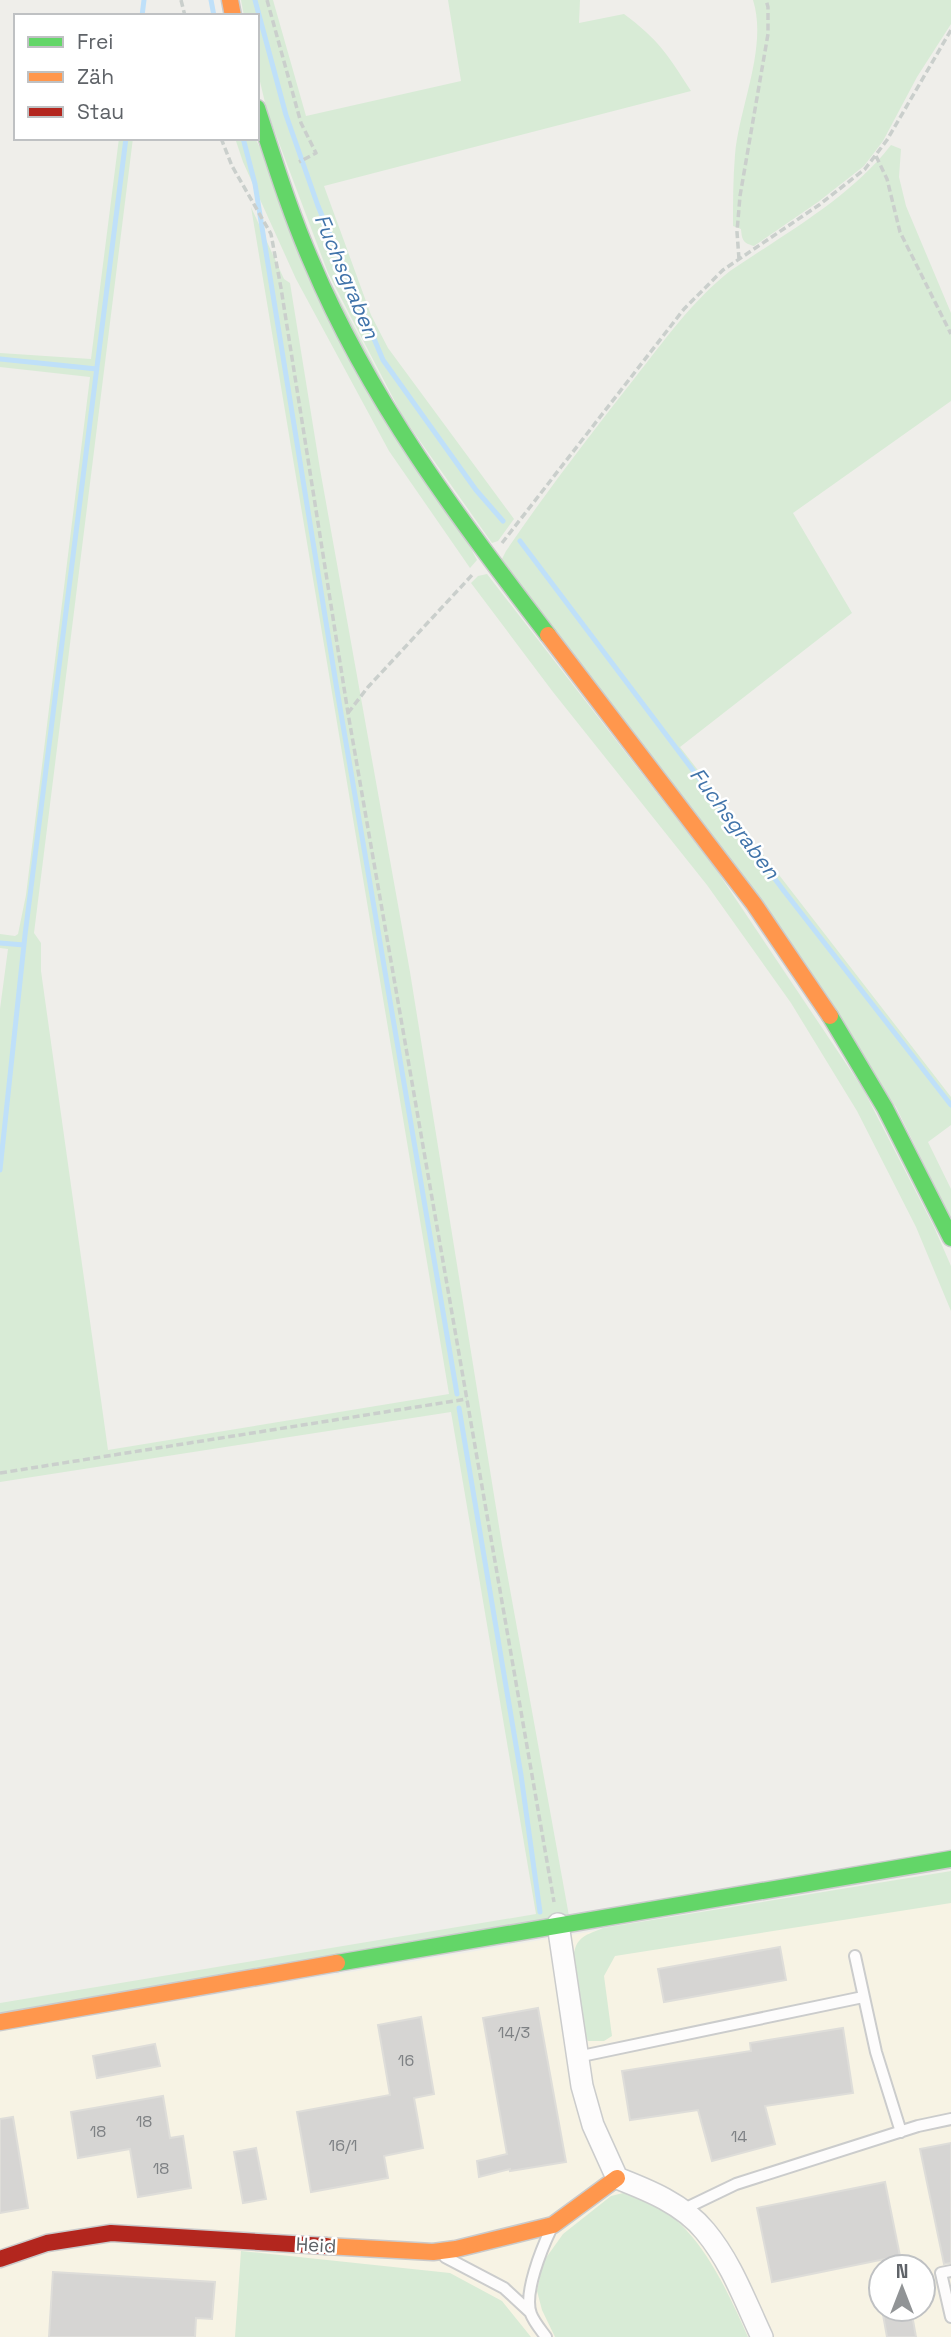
<svg xmlns="http://www.w3.org/2000/svg" width="951" height="2337" font-family="'Space Grotesk',sans-serif">
  <rect width="100%" height="100%" fill="#efeeea"/>
  <!-- commercial -->
  <path fill="#f7f3e4" fill-rule="evenodd" d="M951,1871V2337H0V2031ZM881,2267H923V2309H881Z"/>
  <!-- green -->
  <path fill="#d8ebd6" d="M241,0H273L306,116L461,81L448,0H580L579,23L624,14C659,40 668,55 691,91L324,186L371,315L388,348L514,519L498,541L492,543L403,417L328,273L267,111L257,69V16H244Z
    M753,0H951V24L917,77L883,141L864,166L818,202L754,246C743,243 742,240 741,229L733,226C733,202 733,178 735,155C739,107 768,47 753,0Z
    M119,138H133L34,933L41,943V971L108,1450L449,1394L251,207L284,279L290,283L320,469L410,972L502,1545L569,1916L0,2013V2003L536,1914L451,1412L0,1482V1009L8,949L0,948V934L15,936L18,934L26,895L90,377L0,367V353L91,359Z
    M235,138H255L477,560L470,568L389,451L296,279L243,162Z
    M891,145L901,149L899,177L906,206L951,313V401L793,513L852,613L680,747L951,1097V1125L928,1142L951,1189V1219L896,1107L502,559L506,551C546,492 590,435 634,379C664,341 692,301 730,271C786,233 850,198 891,145Z
    M487,574L715,868L863,1089L934,1227L951,1266V1311L916,1227L857,1111L791,1003L707,885L553,692L471,583L478,576Z
    M951,1871V1903L615,1956L604,1976L612,2036L604,2041H588L582,2033C579,2013 565,1957 579,1941C585,1934 594,1932 603,1928Z
    M627,2192C692,2210 723,2281 748,2337H555L542,2310L537,2291L543,2262L563,2234L611,2196Z
    M241,2251L450,2273L502,2301L531,2337H235Z"/>
  <g fill="none" stroke-linecap="round" stroke-linejoin="round">
    <!-- stream -->
    <path stroke="#bfe0f9" stroke-width="5" d="M211,0L214,16
      M255,0L286,115L318,206L383,360L476,490L503,521
      M142,16L144,0
      M243,138L255,184L337,690L457,1394
      M0,359L97,369
      M520,541L784,891L951,1105
      M0,943L24,945
      M0,1170L25,935L126,138
      M459,1408L521,1775L540,1912"/>
  </g>
  <!-- building -->
  <path fill="#d6d5d3" stroke="#deddd9" stroke-width="2" d="M780,1947L786,1980L664,2002L658,1969Z
    M538,2008L566,2162L510,2171V2169L479,2177L477,2161L507,2154L483,2018Z
    M421,2017L434,2094L414,2098L423,2148L384,2156L388,2178L311,2192L297,2112L390,2095L378,2025Z
    M843,2028L853,2093L765,2106L775,2144L712,2161L698,2110L630,2120L622,2071L751,2051L750,2043Z
    M155,2044L160,2066L97,2078L93,2056Z
    M163,2096L170,2138L183,2136L191,2188L138,2197L130,2149L78,2158L71,2112Z
    M13,2117L28,2208L0,2213V2119Z
    M951,2143V2263L944,2264L920,2149Z
    M256,2148L266,2199L243,2203L234,2152Z
    M885,2182L900,2256L772,2282L757,2208Z
    M53,2272L215,2282L212,2319L196,2318L195,2337H49Z
    M882,2309H911L916,2337H887Z"/>
  <g fill="none" stroke-linecap="round" stroke-linejoin="round">
    <defs>
      <path id="lane" d="M855,1956L876,2052L901,2132
        M577,2057L863,1997
        M682,2210L736,2184L918,2126L951,2119
        M445,2257L504,2288L530,2312
        M951,2271L941,2273L951,2317
        M546,2337C541,2330 534,2322 531,2314C523,2294 542,2248 551,2229"/>
      <path id="street" d="M558,1924L582,2086L593,2125L617,2178C648,2190 683,2204 705,2231C731,2262 745,2301 762,2337"/>
      <path id="fast" d="M257,108C274,160 290,213 312,263C369,399 458,518 548,635
        M830,1016L885,1108L951,1238
        M337,1963L951,1859"/>
      <path id="slow" d="M230,0L233,16
        M548,635L754,904L830,1016
        M0,2022L337,1963
        M326,2246L433,2252L456,2249L553,2225L617,2178"/>
      <path id="jam" d="M0,2259L47,2243L111,2233L326,2246"/>
    </defs>
    <!-- lane casing -->
    <use href="#lane" stroke="#cbcccc" stroke-width="14"/>
    <!-- street casing -->
    <use href="#street" stroke="#cbcccc" stroke-width="24"/>
    <!-- fast casing -->
    <use href="#fast" stroke="#cacacb" stroke-width="19"/>
    <!-- slow casing -->
    <use href="#slow" stroke="#cacacb" stroke-width="19"/>
    <!-- jam casing -->
    <use href="#jam" stroke="#cacacb" stroke-width="19"/>
    <!-- path -->
    <path stroke="#cacfcc" stroke-width="3.5" stroke-dasharray="7 3.5" stroke-linecap="butt" d="M181,0L185,16
      M267,0L301,123L316,153L299,162
      M221,138L232,166L271,234L281,288L348,713L554,1902
      M876,156L887,179L900,232L951,334
      M739,259L737,232L740,196L768,34V7L766,0
      M502,543L684,309L723,270L819,205L865,169L887,140L951,30
      M348,713L368,687L473,574
      M0,1473L467,1399"/>
    <!-- lane -->
    <use href="#lane" stroke="#fdfcfc" stroke-width="10"/>
    <!-- street -->
    <use href="#street" stroke="#fdfcfc" stroke-width="21"/>
    <!-- fast -->
    <use href="#fast" stroke="#63d668" stroke-width="16"/>
    <!-- slow -->
    <use href="#slow" stroke="#ff974d" stroke-width="16"/>
    <!-- jam -->
    <use href="#jam" stroke="#b3261e" stroke-width="16"/>
  </g>
  <g text-anchor="middle" dominant-baseline="central" stroke-width="5" stroke-linejoin="round" paint-order="stroke">
    <!-- number labels -->
    <g font-size="16" fill="#7e8184">
      <text x="514" y="2032">14/3</text>
      <text x="406" y="2060">16</text>
      <text x="144" y="2121">18</text>
      <text x="98" y="2131">18</text>
      <text x="739" y="2136">14</text>
      <text x="343" y="2145">16/1</text>
      <text x="161" y="2168">18</text>
    </g>
    <!-- street labels -->
    <g font-size="19" fill="#5f6368" stroke="#fff">
      <text transform="translate(316 2245) rotate(3)">Heid</text>
    </g>
    <!-- water labels -->
    <g font-size="21" font-style="italic" fill="#4174aa" stroke="#fff">
      <text transform="translate(347 276) rotate(67)">Fuchsgraben</text>
      <text transform="translate(735 823) rotate(53)">Fuchsgraben</text>
    </g>
  </g>
  <!-- legend -->
  <rect x="14" y="14" width="245" height="126" fill="#ffffff" stroke="#bfc1c3" stroke-width="2"/>
  <rect x="28" y="37" width="35" height="10" fill="#63d668" stroke="#bfc1c3" stroke-width="2"/>
  <text x="77" y="49" font-size="21" fill="#5f6368">Frei</text>
  <rect x="28" y="72" width="35" height="10" fill="#ff974d" stroke="#bfc1c3" stroke-width="2"/>
  <text x="77" y="84" font-size="21" fill="#5f6368">Zäh</text>
  <rect x="28" y="107" width="35" height="10" fill="#b3261e" stroke="#bfc1c3" stroke-width="2"/>
  <text x="77" y="119" font-size="21" fill="#5f6368">Stau</text>
  <!-- north arrow -->
  <g transform="translate(902 2288)"><circle r="33" fill="#ffffff" stroke="#bfc1c3" stroke-width="2"/>
  <path d="M0-5L12 26L0 18L-12 26Z" fill="#919496"/>
  <text y="-10" font-size="19" font-weight="bold" text-anchor="middle" fill="#5f6368">N</text>
  </g>
</svg>
